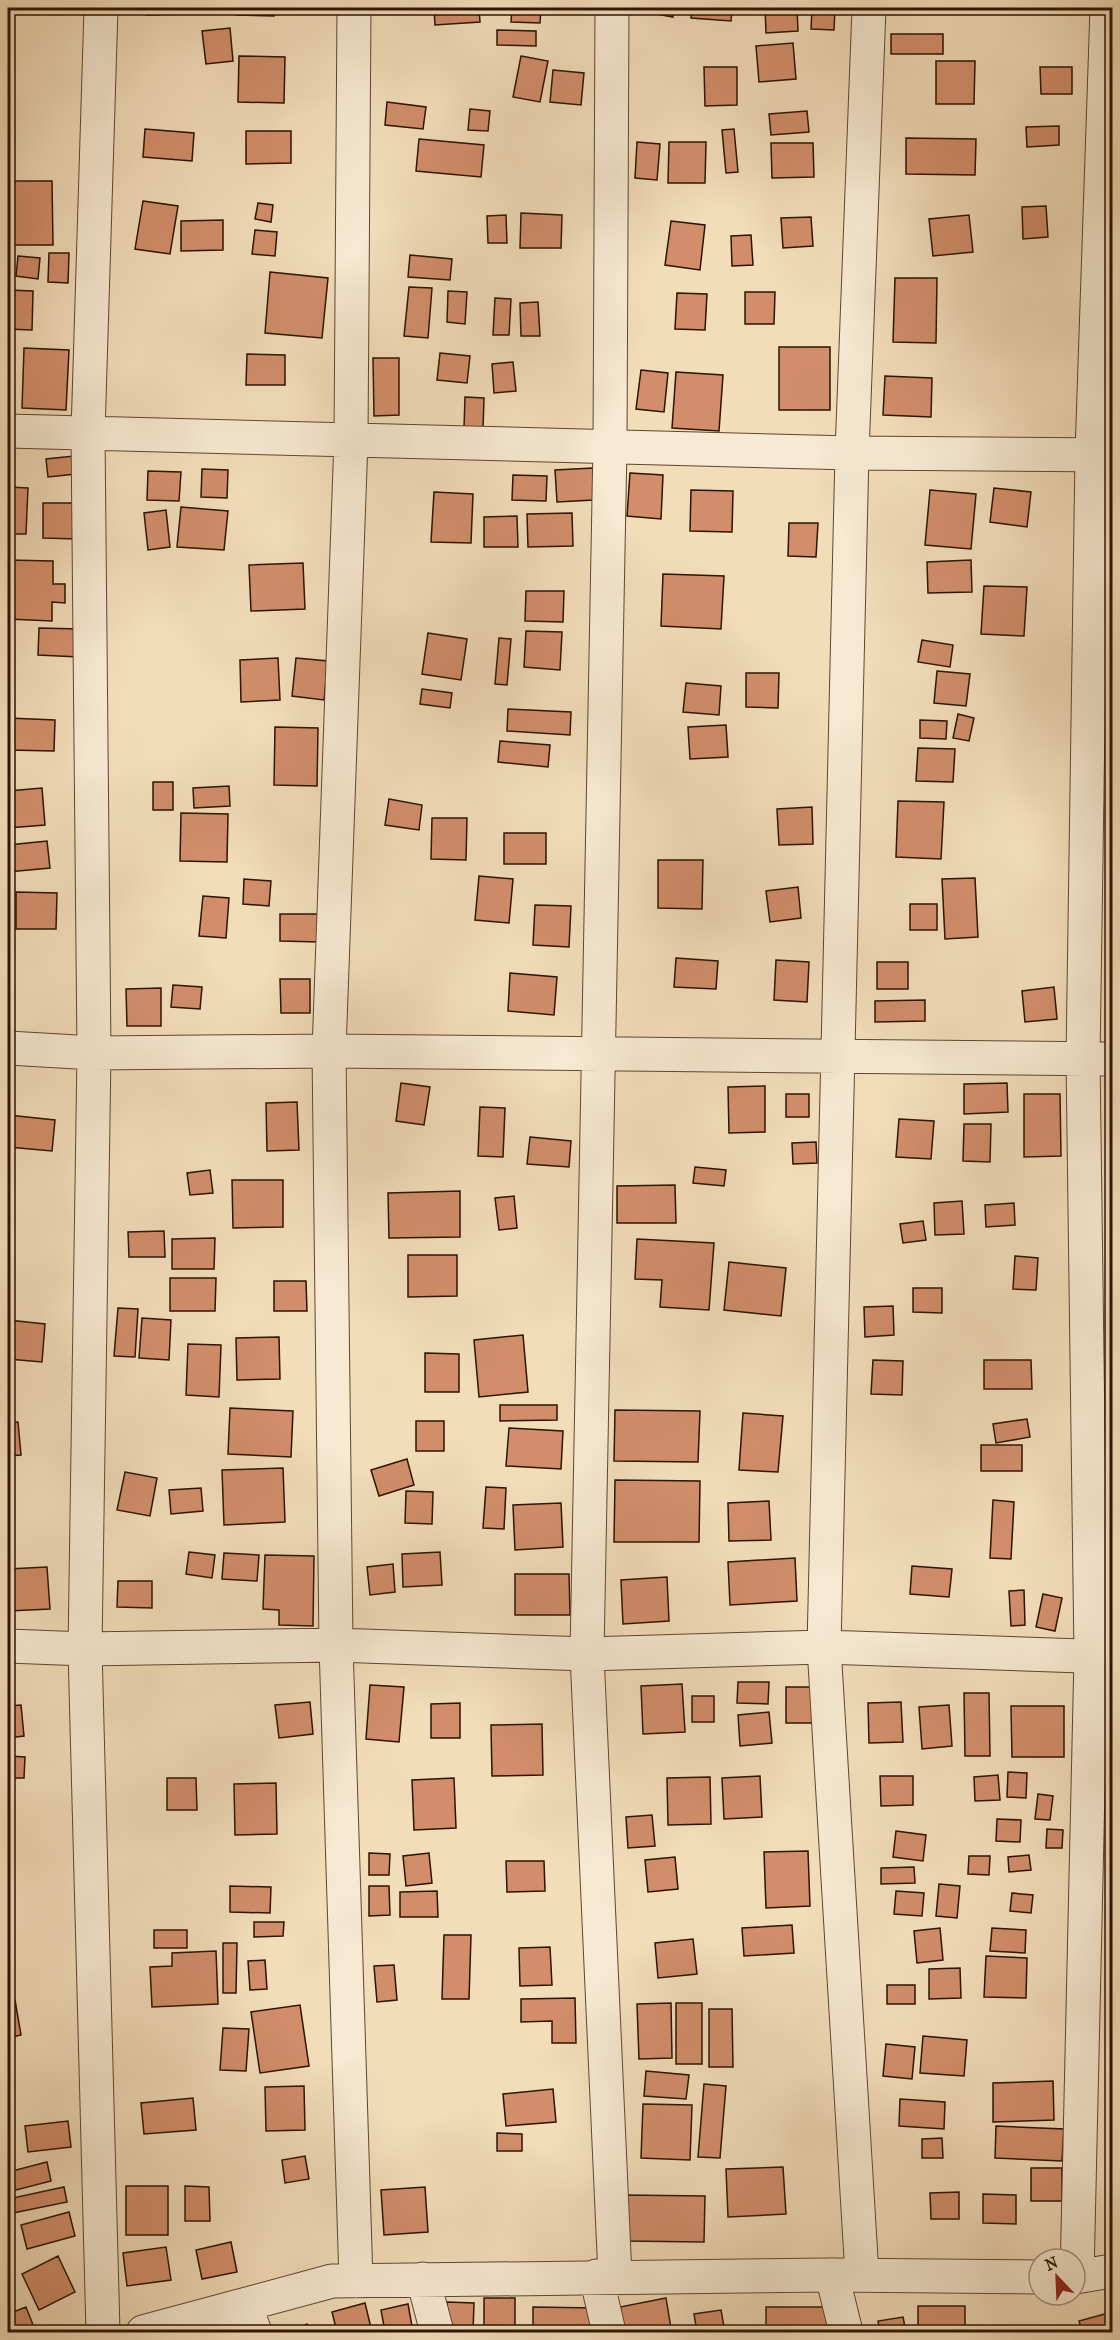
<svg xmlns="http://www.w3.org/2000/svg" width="1120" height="2340" font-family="'IM FELL French Canon',serif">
  <rect width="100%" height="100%" fill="#f2ddb9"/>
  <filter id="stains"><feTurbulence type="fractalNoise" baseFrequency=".00333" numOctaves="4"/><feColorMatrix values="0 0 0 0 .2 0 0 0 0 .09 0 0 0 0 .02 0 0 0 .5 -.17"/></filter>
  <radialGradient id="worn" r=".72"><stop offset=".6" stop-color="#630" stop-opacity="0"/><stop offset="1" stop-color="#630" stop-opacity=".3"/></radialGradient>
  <!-- building -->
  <path fill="#d28e6b" stroke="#2c1302" stroke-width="1.5" d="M146,8H187V14L146,15Z
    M237,8H274V16L237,15Z
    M434,8H479L480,22L435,25Z
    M512,8H541L540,23L511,22Z
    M646,8H674L673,17L645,12Z
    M692,8H732L731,21L691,18Z
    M765,8H797L798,31L766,33Z
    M812,8H835L834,30L811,29Z
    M230,28L233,61L206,64L202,31Z
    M497,30L536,31V46L497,45Z
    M891,34H943V54H891Z
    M793,43L796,79L759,82L756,46Z
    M239,56L285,57L284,103L238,102Z
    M521,56L548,61L540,102L513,97Z
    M936,61H975L974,104H936Z
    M704,67H737V105L705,106Z
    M1040,67H1072V94H1041Z
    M553,70L584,73L581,105L550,102Z
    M387,102L426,107L423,129L385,125Z
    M470,109L490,111L488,131L468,130Z
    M807,111L809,132L771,135L769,114Z
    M1059,126V145L1027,147L1026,127Z
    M145,129L194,133L192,161L143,157Z
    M734,129L738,172L726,173L722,130Z
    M246,131H291V163L246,164Z
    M906,138L976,139L975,175L906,174Z
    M419,139L484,145L481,177L416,171Z
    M637,142L660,144L657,180L635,178Z
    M669,142H706L705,183H668Z
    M771,143H813L814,177L772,178Z
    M8,181H52L53,245H14V231H8Z
    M143,201L178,206L170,254L135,249Z
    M258,203L273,205L271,222L255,219Z
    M1046,206L1048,237L1023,239L1022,207Z
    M521,213L562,215L561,248H520Z
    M506,215L507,243H488L487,216Z
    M969,215L973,252L933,256L929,219Z
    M811,217L813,246L783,248L781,218Z
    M223,220V250L181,251V221Z
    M671,221L705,225L700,270L665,265Z
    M255,230L277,232L275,256L252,254Z
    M751,235L753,265L732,266L731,236Z
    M49,253H69L68,283L48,282Z
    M410,255L452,259L450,280L408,277Z
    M18,256L40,258L38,279L16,276Z
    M270,272L328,278L322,338L265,333Z
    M895,278H937L936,343L893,342Z
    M409,287L432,288L428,338L404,336Z
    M8,290L33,291L32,330L8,329Z
    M448,291L467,292L465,324L447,322Z
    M745,292H775L774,324H745Z
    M677,293L707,294L705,330L675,329Z
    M495,298L511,299L509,335H493Z
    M538,302L540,336H521L520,303Z
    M779,347H830V410H779Z
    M8,348H11L8,387Z
    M24,348L69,350L66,410L22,408Z
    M440,353L470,356L467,383L437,380Z
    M247,354L285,355V385H246Z
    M373,358H399V415L374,416Z
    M513,362L516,391L494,393L492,364Z
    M641,370L668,373L664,412L636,409Z
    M676,372L723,375L719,431L672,428Z
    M885,376L932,378L931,417L883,415Z
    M465,397L484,398L483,429L464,428Z
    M74,456L76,474L48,477L46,459Z
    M593,468L594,500L557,502L555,470Z
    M202,469L228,470L227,498L201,497Z
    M148,471L181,472L179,501L147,500Z
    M630,473L663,475L661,519L627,516Z
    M513,475L547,476L546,501L512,500Z
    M8,487L28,488L26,534H8Z
    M994,488L1031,492L1027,527L990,522Z
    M691,490L733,491L732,532L690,531Z
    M930,490L976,494L971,549L925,545Z
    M434,492L473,494L471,543L431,542Z
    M43,503H76V539L43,538Z
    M181,507L228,511L224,550L177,547Z
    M166,510L170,547L148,550L144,513Z
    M572,513L573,546L528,547L527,514Z
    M517,516L518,547H484V517Z
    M789,523H818L816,557L788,556Z
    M8,560L53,561V584H65V603L52,602V621L8,619Z
    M971,560L972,592L928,593L927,562Z
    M303,563L305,609L251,611L249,565Z
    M663,574L724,576L721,629L661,626Z
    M984,586L1027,587L1024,636L981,634Z
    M526,591H564L563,622L525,621Z
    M39,628L80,629L79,657L38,655Z
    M526,631L562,632L560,670L524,667Z
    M428,633L467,639L461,680L422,674Z
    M499,638L511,639L507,685L495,684Z
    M922,640L953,645L950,667L918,662Z
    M278,658L280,700L241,702L240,660Z
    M296,658L328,661L324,700L292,696Z
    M937,671L970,674L966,706L934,703Z
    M746,673H779L778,708L746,707Z
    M686,683L721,686L719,715L683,712Z
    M422,689L452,693L450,708L420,704Z
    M508,709L571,712L570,735L507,731Z
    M958,714L974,718L969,741L953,738Z
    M8,718L55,720L54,751L8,750Z
    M920,720L947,721L946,739L920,738Z
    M726,725L728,757L690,759L688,727Z
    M275,727L318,728L317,786L274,785Z
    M500,741L550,745L548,767L498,762Z
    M918,748L955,749L953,782L916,781Z
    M153,782H173V810H153Z
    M229,786L230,806L194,808L193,788Z
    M42,788L45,825L8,828V791Z
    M389,799L422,805L419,830L385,825Z
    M898,801L944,802L941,859L896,857Z
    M812,807L813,844L779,845L777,809Z
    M181,813L228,814L227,862L180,861Z
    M432,818H467L466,860L431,859Z
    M504,833H546V864H504Z
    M47,841L50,868L8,872V845Z
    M658,860H703L702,909L658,908Z
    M479,876L513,879L509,923L475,920Z
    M975,878L978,937L945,939L942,879Z
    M244,879L271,881L269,906L243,904Z
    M798,887L801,918L770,922L766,891Z
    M16,892L57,893L56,929H16Z
    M203,896L229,898L226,938L199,936Z
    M910,904H937V930H910Z
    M535,905L571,906L569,947L533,945Z
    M280,914H320V942L280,941Z
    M676,958L718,961L716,989L674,987Z
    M776,960L809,962L807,1002L774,1000Z
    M877,962H908V989H877Z
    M510,973L557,977L554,1015L508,1011Z
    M280,979H310V1013H281Z
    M173,985L202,987L200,1009L171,1007Z
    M1054,987L1057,1019L1025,1022L1022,991Z
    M161,988V1026H127L126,989Z
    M925,1000V1021L875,1022V1001Z
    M401,1083L430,1087L424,1125L396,1121Z
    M1007,1083L1008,1112L964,1114V1084Z
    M765,1086V1132L729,1133L728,1087Z
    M786,1094H809V1117H786Z
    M1024,1094H1060L1061,1156L1024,1157Z
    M297,1102L299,1150L267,1151L266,1103Z
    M480,1107L505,1108L503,1157L478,1156Z
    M8,1115L55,1120L52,1151L8,1147Z
    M899,1119L934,1121L931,1159L896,1157Z
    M964,1124H991L990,1162L963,1161Z
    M530,1137L571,1141L569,1167L527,1164Z
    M816,1142L817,1163L793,1164L792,1143Z
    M695,1167L726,1170L724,1186L693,1183Z
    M210,1170L213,1193L190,1195L187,1173Z
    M232,1180H283V1227L233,1228Z
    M675,1185L676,1223H617V1186Z
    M460,1191V1237L389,1238L388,1193Z
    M514,1196L517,1228L499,1230L495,1198Z
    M962,1201L964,1234L935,1235L934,1203Z
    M1014,1203L1015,1225L986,1227L985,1205Z
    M923,1221L926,1240L903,1243L900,1224Z
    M164,1231L165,1257H129L128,1232Z
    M215,1238L214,1269H172V1239Z
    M637,1239L714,1243L709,1310L660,1307L662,1280L635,1279Z
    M408,1255H457V1296L408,1297Z
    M1015,1256L1038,1258L1036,1290L1013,1289Z
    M729,1262L786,1268L781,1316L724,1310Z
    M170,1278H216L215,1311H170Z
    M274,1281H306L307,1311H274Z
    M913,1288H942V1313L913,1312Z
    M893,1306L894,1335L865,1337L864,1307Z
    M118,1308L138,1309L135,1357L114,1356Z
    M142,1318L171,1320L169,1360L139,1358Z
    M8,1320L45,1324L42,1362L8,1359Z
    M523,1335L528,1392L479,1397L474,1340Z
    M279,1337L280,1379L237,1380L236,1338Z
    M188,1344L221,1345L219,1397L186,1395Z
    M425,1353L459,1354V1392H425Z
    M873,1360L903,1361L902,1395L871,1394Z
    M984,1360H1031L1032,1389H984Z
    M500,1405H557V1420L500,1421Z
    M230,1408L293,1411L291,1457L228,1454Z
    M615,1410L700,1411L698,1462L614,1461Z
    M743,1413L783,1416L778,1472L739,1470Z
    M1027,1419L1030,1437L996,1443L993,1424Z
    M416,1421H444V1451H416Z
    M18,1422L21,1455L8,1456V1423Z
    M509,1428L563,1431L561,1469L506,1466Z
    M981,1445H1022V1471H981Z
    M407,1459L414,1485L379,1496L371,1470Z
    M283,1468L285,1522L224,1525L222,1470Z
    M125,1472L157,1478L150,1516L117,1510Z
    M615,1480L700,1481L699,1542H614Z
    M486,1487L506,1488L504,1529L483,1528Z
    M201,1488L203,1511L171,1514L169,1490Z
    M406,1491L433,1492L432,1524L405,1523Z
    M993,1500L1014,1502L1011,1559L990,1558Z
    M769,1501L771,1540L729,1541L728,1503Z
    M561,1503L563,1547L515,1550L513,1505Z
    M189,1552L215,1555L212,1578L186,1574Z
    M440,1552L442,1585L403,1587L402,1554Z
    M224,1553L259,1555L257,1581L222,1579Z
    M265,1555L314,1556L313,1626L279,1625V1610L263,1609Z
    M795,1558L797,1601L730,1605L728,1562Z
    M393,1564L395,1592L370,1595L367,1567Z
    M912,1566L952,1569L949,1597L910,1594Z
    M47,1567L50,1609L8,1611V1569Z
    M515,1574H569L570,1615H515Z
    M667,1577L669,1621L623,1624L621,1580Z
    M118,1581H152V1608L117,1607Z
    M1024,1590L1025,1625L1011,1626L1009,1591Z
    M1043,1594L1062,1598L1055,1631L1036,1627Z
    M738,1682H769L768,1704L737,1703Z
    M682,1684L685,1732L643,1734L641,1686Z
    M370,1685L404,1687L399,1742L366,1739Z
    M786,1687H813V1723H786Z
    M964,1693H989L990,1756H965Z
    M692,1696H714V1722H692Z
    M310,1702L313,1734L279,1738L275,1705Z
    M901,1702L903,1742L869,1743L868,1703Z
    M460,1703V1738H431V1704Z
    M21,1705L24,1736L8,1738V1706Z
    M949,1705L952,1746L922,1749L919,1707Z
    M1011,1706H1064V1757H1012Z
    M769,1712L772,1743L740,1746L738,1715Z
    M542,1724L543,1775L492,1776L491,1725Z
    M8,1756L25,1757L24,1778H8Z
    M1008,1772L1027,1773L1026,1798L1007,1797Z
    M998,1775L1000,1800L975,1801L974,1777Z
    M760,1776L762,1817L724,1819L722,1778Z
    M880,1776H913V1805L881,1806Z
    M710,1777L711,1824L668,1825L667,1778Z
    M167,1778H196L197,1810H167Z
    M454,1778L456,1828L414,1830L412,1780Z
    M276,1783L277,1834L235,1835L234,1784Z
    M1038,1794L1053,1796L1050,1820L1035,1819Z
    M652,1815L655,1846L628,1848L626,1817Z
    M997,1819L1021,1820L1020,1842L996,1841Z
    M1047,1829L1063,1830L1062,1848H1046Z
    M896,1831L926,1835L923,1861L893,1857Z
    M808,1851L810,1906L766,1908L764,1852Z
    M369,1853L390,1854L389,1875H369Z
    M429,1853L432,1883L406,1886L403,1856Z
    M1029,1855L1031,1870L1009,1872L1008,1857Z
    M969,1856H990L989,1875L968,1874Z
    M675,1857L678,1889L648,1892L645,1860Z
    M506,1861H544L545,1891L507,1892Z
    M914,1867L915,1883L881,1884V1868Z
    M939,1884L960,1886L957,1918L936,1916Z
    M230,1886L271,1887L270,1913L230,1912Z
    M369,1886H389L390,1915L369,1916Z
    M437,1891L438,1917H400V1892Z
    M896,1891L924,1893L922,1916L894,1914Z
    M1012,1893L1033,1895L1031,1913L1010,1911Z
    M254,1922H284L283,1936L254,1937Z
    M792,1925L794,1953L744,1956L742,1928Z
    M940,1928L943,1960L917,1963L914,1931Z
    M992,1928L1026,1930L1025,1953L990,1951Z
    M154,1930H187V1948H154Z
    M444,1935H471L469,1999H442Z
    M693,1939L697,1974L658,1978L655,1943Z
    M223,1943H237L236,1993H223Z
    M550,1947L552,1985L520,1986L519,1948Z
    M216,1951L218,2004L152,2007L150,1967L172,1966V1953Z
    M986,1956L1027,1958L1026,1998L984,1997Z
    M265,1960L267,1989L250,1990L248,1961Z
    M394,1965L397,2000L377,2002L374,1966Z
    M960,1968L961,1998L929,1999V1969Z
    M887,1985H915V2004H887Z
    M575,1998L576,2043H552V2021L521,2022V1999Z
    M15,2000L21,2035L8,2038V2002Z
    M671,2003L672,2058L639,2059L637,2004Z
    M676,2003H702V2064H676Z
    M300,2005L309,2066L260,2073L251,2012Z
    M709,2009H732L733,2067H709Z
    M223,2028L249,2029L246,2071L220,2070Z
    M923,2036L967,2040L964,2076L920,2073Z
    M886,2044L915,2047L912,2079L883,2076Z
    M646,2071L689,2075L686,2099L644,2096Z
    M1053,2081L1054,2120L993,2122V2083Z
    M704,2084L726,2086L720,2158L698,2157Z
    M304,2086L305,2130L266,2131L265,2087Z
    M553,2089L556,2122L506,2126L503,2094Z
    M193,2098L196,2130L144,2134L141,2103Z
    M900,2099L945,2102L944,2129L899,2126Z
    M643,2104L692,2105L690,2160L641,2158Z
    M68,2121L71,2147L28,2152L25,2126Z
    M996,2126L1064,2129L1062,2161L995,2158Z
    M497,2133L522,2134V2151H497Z
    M942,2138L943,2158H922V2139Z
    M305,2156L309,2179L285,2183L282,2160Z
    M47,2162L51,2181L8,2192V2172Z
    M783,2167L786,2214L728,2217L726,2169Z
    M1031,2168H1062V2201H1031Z
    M126,2186H168V2235H126Z
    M185,2186L209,2187L210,2221H185Z
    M64,2187L67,2202L8,2214V2199Z
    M425,2187L428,2232L384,2235L381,2190Z
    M959,2192V2219H931L930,2193Z
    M983,2194L1016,2195V2224L983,2223Z
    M623,2195L705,2196L704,2242L623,2241Z
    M69,2212L75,2236L27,2249L21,2225Z
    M231,2242L237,2272L202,2279L196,2250Z
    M166,2247L171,2280L127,2286L123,2253Z
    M58,2256L75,2292L39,2310L22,2274Z
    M484,2298H515V2326H484Z
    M666,2298L671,2328L647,2332H625L620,2307Z
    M447,2302L474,2303L473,2332H446Z
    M365,2303L372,2332H337L332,2312Z
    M408,2304L413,2332H385L381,2310Z
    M918,2306H965V2332H918Z
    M26,2307L35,2330L28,2332H10L8,2314Z
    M533,2307L596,2308V2331L533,2330Z
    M766,2307H834V2332H766Z
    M721,2310L725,2332H697L694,2314Z
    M1112,2312V2331L1082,2332L1079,2321Z
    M903,2317L906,2332H880L878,2321Z
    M307,2324L311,2332H292Z"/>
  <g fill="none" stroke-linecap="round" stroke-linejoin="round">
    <defs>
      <path id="street" d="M101,8L88,433L94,1053L85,1649L103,2332
        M354,8L351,440L329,1051L336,1645L356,2281
        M612,8L610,446L587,1654L615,2276
        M8,431L852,453L1112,455
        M8,1048L94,1053L329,1051L1112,1059
        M8,1646L85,1649L336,1645L587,1654L824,1647L1112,1657
        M832,2275L846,2332
        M862,2275L824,1647L852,453L869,8
        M596,2276L609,2332
        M1075,2277L1112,2271
        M1077,2277L1091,1656L1083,1059L1092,454L1107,8
        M423,2279L437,2332
        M245,2305L255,2332
        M143,2332L332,2281L832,2275L1039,2277"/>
    </defs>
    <!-- street casing -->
    <use href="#street" stroke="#5e4630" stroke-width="35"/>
    <!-- street -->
    <use href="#street" stroke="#f7e9d2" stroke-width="33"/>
  </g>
  <!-- margin -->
  <rect width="1120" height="2340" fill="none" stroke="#f2ddb9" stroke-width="30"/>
  <rect x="9" y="9" width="1102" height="2322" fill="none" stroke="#2c1302" stroke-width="3"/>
  <rect x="15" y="15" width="1090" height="2310" fill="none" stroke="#2c1302" stroke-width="1.5"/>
  <!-- north arrow -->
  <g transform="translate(1057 2277) rotate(337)"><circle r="28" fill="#f7e9d2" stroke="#a6937f" stroke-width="1.5"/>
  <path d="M0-4.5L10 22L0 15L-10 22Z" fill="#8f2418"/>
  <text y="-9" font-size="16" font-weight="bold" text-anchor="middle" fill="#2c1302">N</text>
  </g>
  <rect width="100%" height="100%" filter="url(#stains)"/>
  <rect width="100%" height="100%" fill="url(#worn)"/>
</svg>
